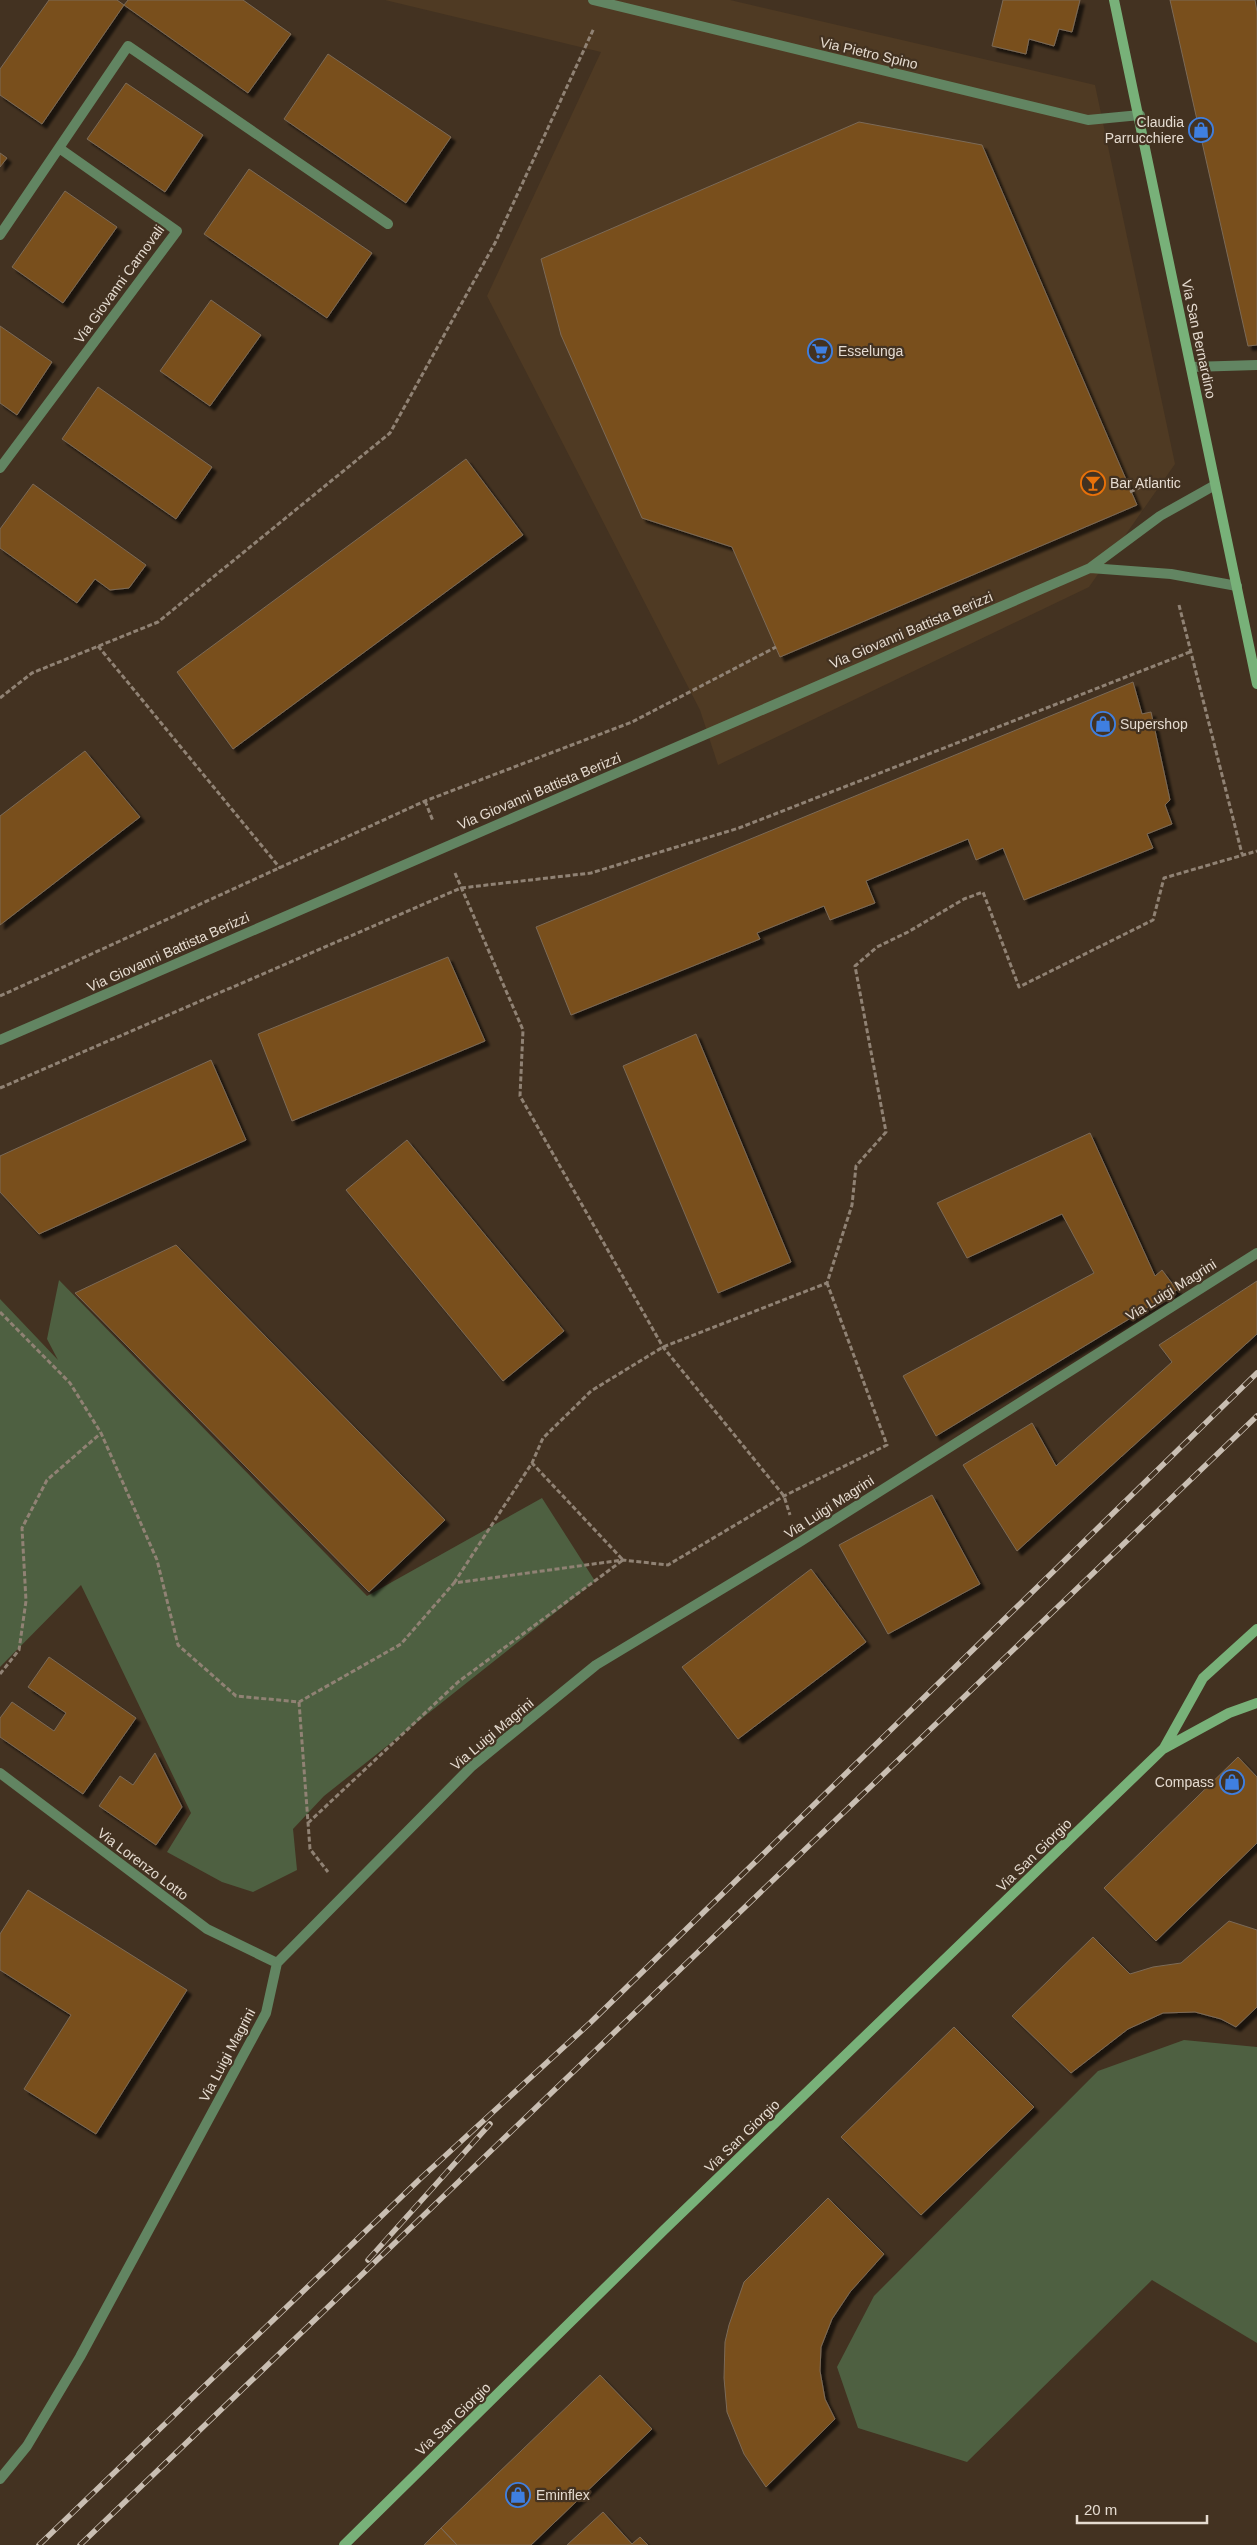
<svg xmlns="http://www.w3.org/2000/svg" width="1257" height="2545" font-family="Arial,sans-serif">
  <defs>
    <filter id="shadow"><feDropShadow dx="4.5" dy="4.5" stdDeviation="1" flood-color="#0009"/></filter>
  </defs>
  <rect width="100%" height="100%" fill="#433221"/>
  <!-- built -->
  <path fill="#4f3a23" d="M385,0H730L1095,85L1175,464L1089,587L718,765L700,710L487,296L601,52Z"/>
  <!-- green -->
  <path fill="#4e6041" d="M59,1280L367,1596L542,1498L595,1581L324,1796L293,1829L297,1870L253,1892L222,1882L167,1852L191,1813L81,1585L0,1667V1299L58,1360L47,1339Z
    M1184,2040L1257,2047V2343L1152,2280L967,2462L858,2428L837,2367L874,2296L1098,2071Z"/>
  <!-- building -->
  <path fill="#794f1b" stroke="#7c6a57" filter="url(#shadow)" d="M49,0H117L124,5L42,124L0,95V69Z
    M128,0H243L291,34L248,93L124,5Z
    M1003,0H1080L1072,32L1059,29L1054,46L1029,39L1026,54L992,46Z
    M1170,0H1255L1257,12V345L1248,346Z
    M328,54L451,137L406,203L284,119Z
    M126,83L203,135L165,192L87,139Z
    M859,122L982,145L1137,505L780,657L732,547L642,518L561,335L541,259Z
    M0,153L7,158L0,167Z
    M249,169L372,253L327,318L204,234Z
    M65,191L117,227L63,303L12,267Z
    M211,300L261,335L210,406L160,371Z
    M0,326L52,362L17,415L0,403Z
    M98,387L212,467L176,519L62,439Z
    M466,459L523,535L233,749L177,672Z
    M33,484L146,565L129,588L110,590L95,579L77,603L0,548V529Z
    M1133,682L1142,714L1151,712L1170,800L1165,805L1172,824L1147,834L1153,848L1024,900L1003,848L976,860L968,839L866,881L875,903L830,920L824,906L757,933L760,939L571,1015L536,927Z
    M85,751L140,817L0,925V816Z
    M448,957L485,1041L292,1121L258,1034Z
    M696,1034L791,1262L718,1293L623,1066Z
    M211,1060L246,1140L39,1234L0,1192V1156Z
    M1090,1133L1155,1276L1162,1270L1177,1290L936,1436L903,1376L1094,1273L1062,1214L967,1258L937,1203Z
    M407,1140L564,1331L503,1381L346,1190Z
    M176,1245L445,1520L369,1592L75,1293Z
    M1257,1281V1334L1017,1551L963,1465L1032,1423L1056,1466L1172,1362L1159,1345Z
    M932,1495L980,1584L888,1634L839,1545Z
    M811,1569L866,1642L738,1739L682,1667Z
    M49,1657L136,1718L83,1794L0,1737V1718L12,1702L54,1731L66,1713L28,1687Z
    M155,1753L182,1807L156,1845L99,1806L120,1776L133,1785Z
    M1238,1757L1257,1777V1843L1156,1941L1104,1888Z
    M28,1890L187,1990L96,2134L24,2089L71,2015L0,1970V1934Z
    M1229,1921L1257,1930V2007L1236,2027L1221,2019L1195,2012L1163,2013L1128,2029L1071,2073L1012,2016L1093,1937L1130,1974L1153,1967L1181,1963Z
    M954,2027L1034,2107L921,2215L841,2137Z
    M828,2198L884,2254L850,2292L832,2319L821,2347L820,2371L825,2399L835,2419L766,2487L744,2454L727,2412L724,2378L725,2342L729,2325L744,2282Z
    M600,2375L652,2429L531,2545H457L441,2528Z
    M603,2512L632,2544L640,2537L648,2545H567Z
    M441,2528L457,2545H424Z"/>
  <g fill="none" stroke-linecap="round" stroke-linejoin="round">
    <!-- path -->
    <path stroke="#908274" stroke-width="3" stroke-dasharray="5 2.5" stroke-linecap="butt" d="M1130,492L1151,482L1152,489
      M1179,605L1242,854
      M98,646L280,868
      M0,698L32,673L158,622L390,433L495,243L594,28
      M425,801L433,821
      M455,873L523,1030L520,1096L663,1347L784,1496L790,1515
      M0,996L425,801L632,722L776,647
      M0,1088L461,888L591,873L739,828L1190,652
      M0,1312L70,1383L101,1433L157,1560L178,1645L236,1696L299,1702L401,1644L454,1583L623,1560L668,1565L784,1496L887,1445L827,1283
      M454,1583L532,1463L543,1438L591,1391L663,1347L827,1283L852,1205L856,1166L886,1132L855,966L877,947L908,932L964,899L983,892L1019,987L1153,920L1164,878L1257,851
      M0,1674L19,1650L26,1601L22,1528L47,1480L101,1433
      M299,1702L310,1849L328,1872
      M308,1823L458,1682L623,1560L532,1463"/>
    <!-- minor -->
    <path stroke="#628562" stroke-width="10" d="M0,235L128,46L388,224
      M1191,367L1257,365
      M0,468L177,231L59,148
      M1090,568L1171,574L1237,586
      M0,1040L1090,568L1160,516L1215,485
      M0,1773L207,1929L277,1963
      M0,2479L27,2446L80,2357L266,2013L277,1963L472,1766L596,1665L798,1543L1257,1253"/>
    <!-- tertiary -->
    <path stroke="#628562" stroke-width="10" d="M593,0L1088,120L1140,115"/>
    <!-- secondary -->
    <path stroke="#78b179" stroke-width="10" d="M1114,0L1257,684
      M1164,1748L1203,1678L1257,1629
      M344,2545L665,2229L1163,1749L1229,1713L1257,1703"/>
    <defs>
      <path id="rail" d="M368,2260L490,2124
        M39,2545L421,2178L590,2023L1257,1373
        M80,2545L1257,1416"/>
    </defs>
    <!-- rail casing -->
    <use href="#rail" stroke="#c9beb2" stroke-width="5.5"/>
    <!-- rail -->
    <use href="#rail" stroke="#433221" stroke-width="4" stroke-dasharray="11" stroke-linecap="butt"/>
  </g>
  <!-- icons -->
  <defs>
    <symbol id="shop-ring" viewBox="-11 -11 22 22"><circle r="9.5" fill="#433221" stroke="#3f7fe0" stroke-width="1.5"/><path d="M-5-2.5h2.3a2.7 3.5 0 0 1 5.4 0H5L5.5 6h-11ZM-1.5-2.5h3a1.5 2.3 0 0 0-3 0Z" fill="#3f7fe0"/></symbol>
    <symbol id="supermarket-ring" viewBox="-11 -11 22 22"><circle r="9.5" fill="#433221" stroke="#3f7fe0" stroke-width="1.5"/><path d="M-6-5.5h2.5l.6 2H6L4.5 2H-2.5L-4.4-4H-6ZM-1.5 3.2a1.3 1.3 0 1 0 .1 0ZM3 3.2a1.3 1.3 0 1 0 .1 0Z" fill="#3f7fe0"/></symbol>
    <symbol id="bar-ring" viewBox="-11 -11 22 22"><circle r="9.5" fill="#433221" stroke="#e8710a" stroke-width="1.5"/><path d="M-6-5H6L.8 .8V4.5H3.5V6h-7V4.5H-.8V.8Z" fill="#e8710a"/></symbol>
  </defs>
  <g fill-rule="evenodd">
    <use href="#shop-ring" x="1187" y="116" width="28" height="28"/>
    <use href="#supermarket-ring" x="806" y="337" width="28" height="28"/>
    <use href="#bar-ring" x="1079" y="469" width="28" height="28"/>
    <use href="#shop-ring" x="1089" y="710" width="28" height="28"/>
    <use href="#shop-ring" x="1218" y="1768" width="28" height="28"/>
    <use href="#shop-ring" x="504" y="2481" width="28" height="28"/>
  </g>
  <g text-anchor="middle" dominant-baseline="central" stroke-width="4.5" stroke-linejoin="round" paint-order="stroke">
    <!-- street labels -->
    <g font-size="14" fill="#e5dbd0" stroke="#433221">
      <text transform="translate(869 53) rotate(13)">Via Pietro Spino</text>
      <text transform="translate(119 284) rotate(-54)">Via Giovanni Carnovali</text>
      <text transform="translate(1199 339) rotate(78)">Via San Bernardino</text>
      <text transform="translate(911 630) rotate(-23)">Via Giovanni Battista Berizzi</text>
      <text transform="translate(539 791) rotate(-23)">Via Giovanni Battista Berizzi</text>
      <text transform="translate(168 952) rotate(-24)">Via Giovanni Battista Berizzi</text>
      <text transform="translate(1171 1290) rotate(-32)">Via Luigi Magrini</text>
      <text transform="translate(829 1507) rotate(-33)">Via Luigi Magrini</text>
      <text transform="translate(492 1734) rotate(-40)">Via Luigi Magrini</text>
      <text transform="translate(1034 1855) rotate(-44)">Via San Giorgio</text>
      <text transform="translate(143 1864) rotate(37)">Via Lorenzo Lotto</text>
      <text transform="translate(227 2055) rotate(-62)">Via Luigi Magrini</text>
      <text transform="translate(742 2136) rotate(-44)">Via San Giorgio</text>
      <text transform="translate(453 2419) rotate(-44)">Via San Giorgio</text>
    </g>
    <!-- poi labels -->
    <g font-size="14" fill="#e5dbd0" stroke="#433221" text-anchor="start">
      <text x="1184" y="122" text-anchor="end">Claudia<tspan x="1184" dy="16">Parrucchiere</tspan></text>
      <text x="838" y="351">Esselunga</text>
      <text x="1110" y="483">Bar Atlantic</text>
      <text x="1120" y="724">Supershop</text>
      <text x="1214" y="1782" text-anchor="end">Compass</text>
      <text x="536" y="2495">Eminflex</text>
    </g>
  </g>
  <!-- scale -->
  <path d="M1077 2515v8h130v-8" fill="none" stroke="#e5dbd0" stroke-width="2.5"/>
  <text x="1084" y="2515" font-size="15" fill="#e5dbd0" stroke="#433221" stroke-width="4" paint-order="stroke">20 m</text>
</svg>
